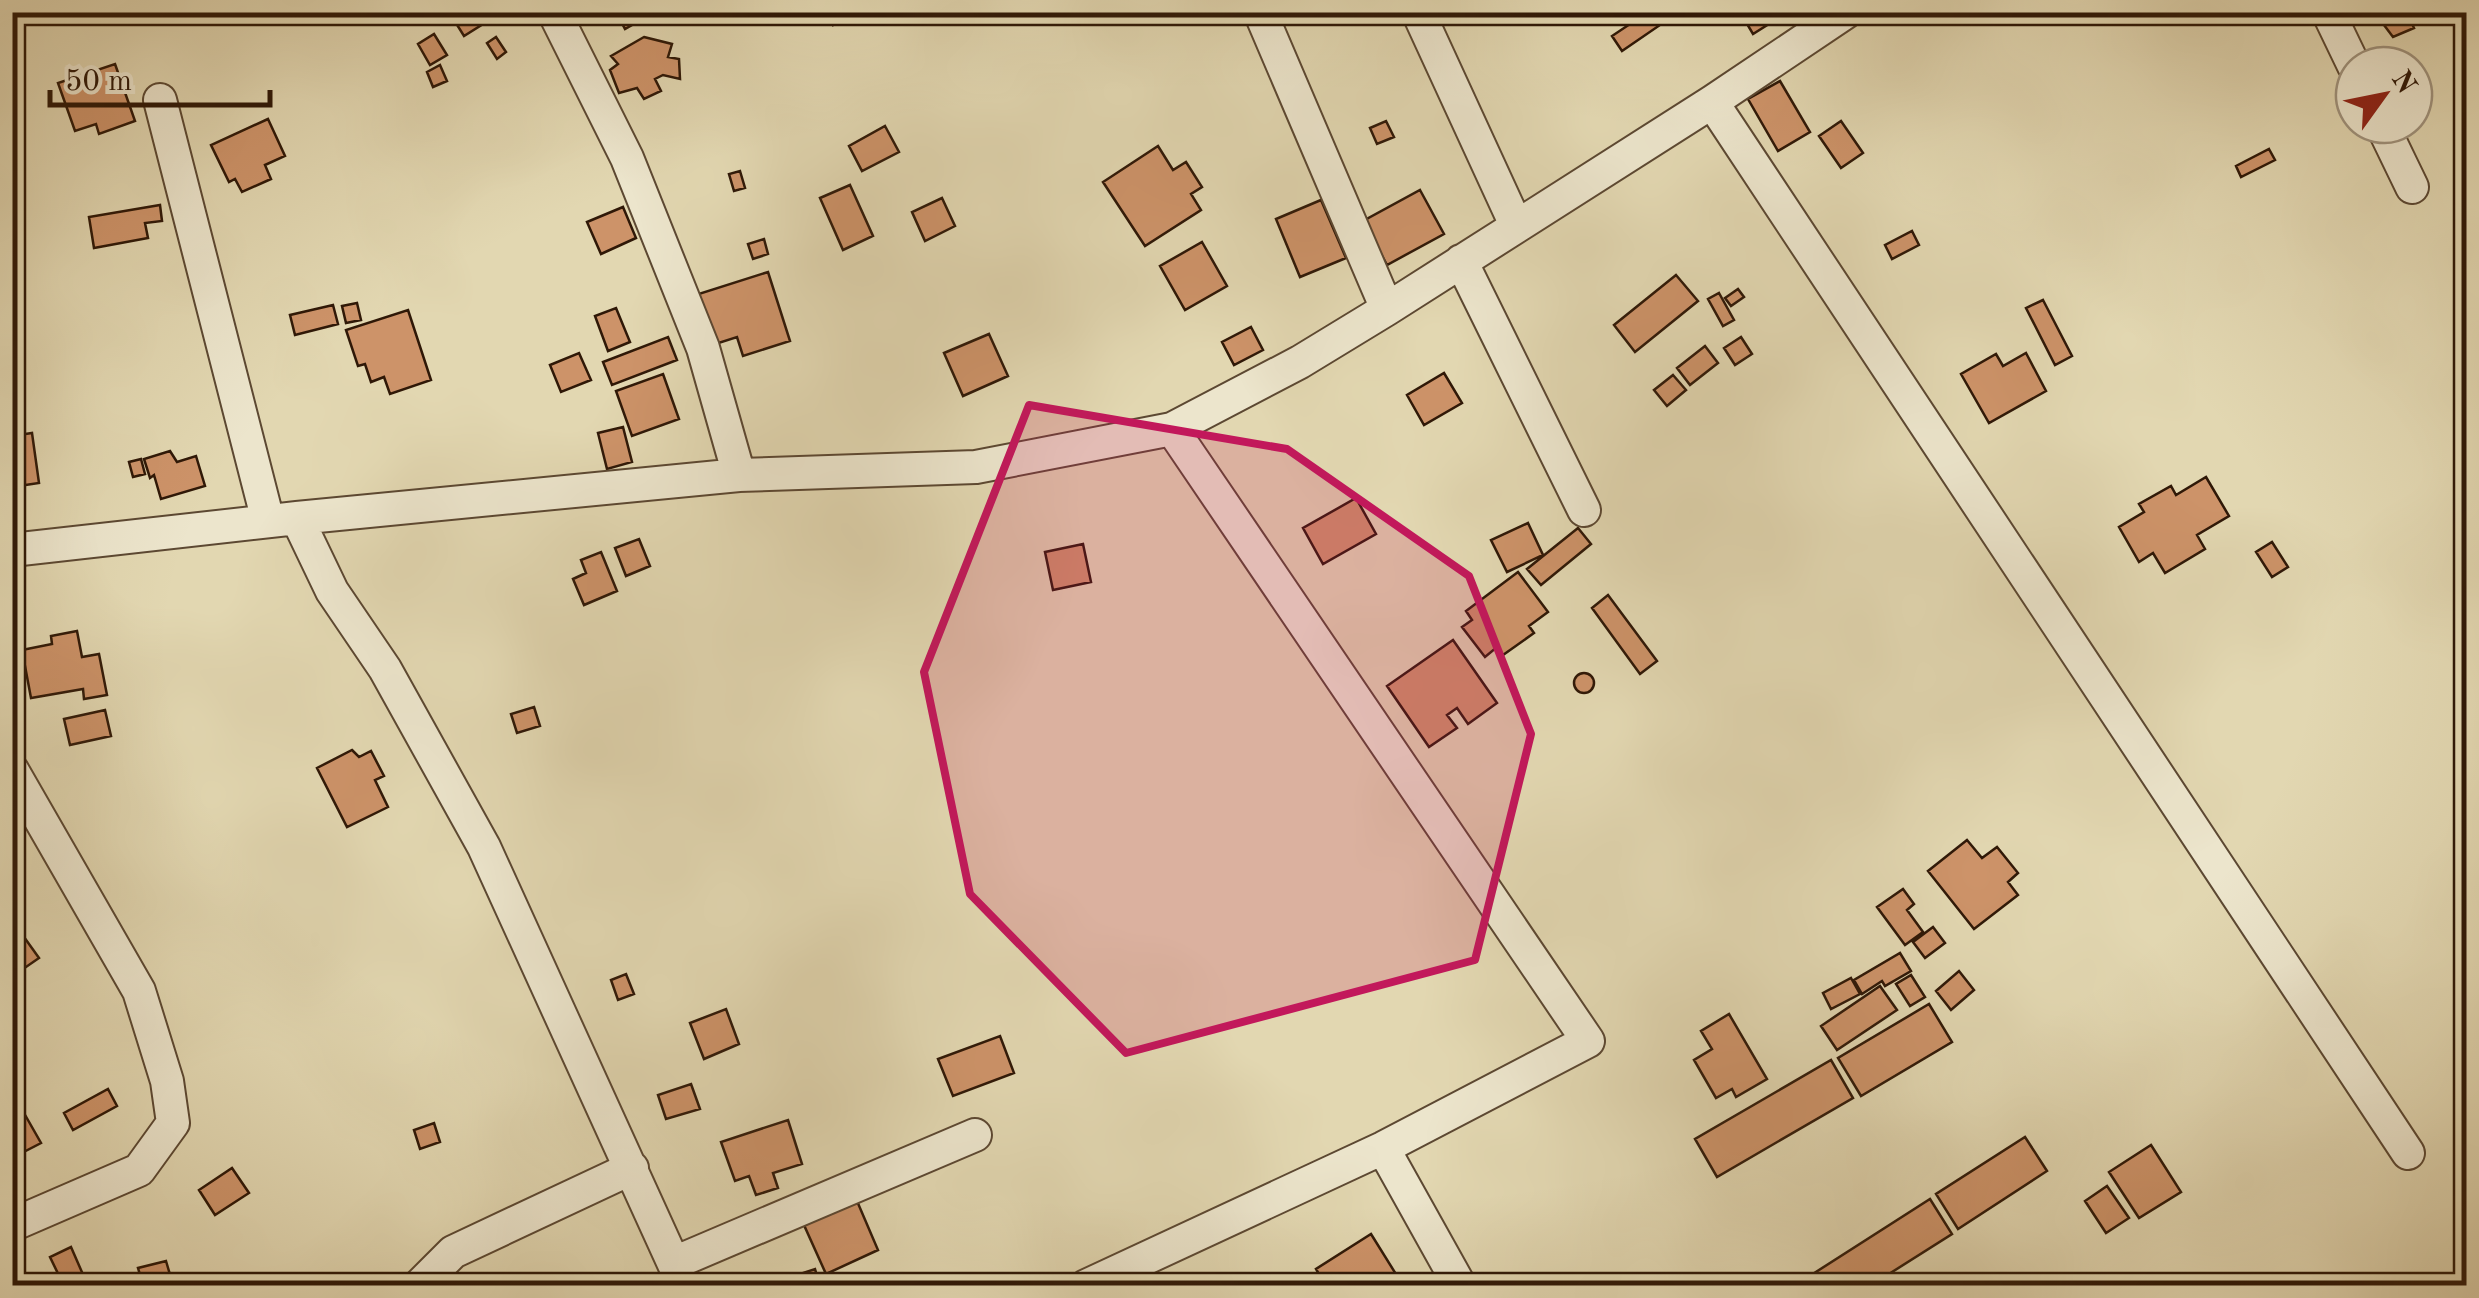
<svg xmlns="http://www.w3.org/2000/svg" width="2479" height="1298" font-family="'Old Standard TT',serif">
  <rect width="100%" height="100%" fill="#e2d7b1"/>
  <filter id="stains"><feTurbulence type="fractalNoise" baseFrequency=".002" numOctaves="4"/><feColorMatrix values="0 0 0 0 .2 0 0 0 0 .09 0 0 0 0 .02 0 0 0 .5 -.17"/></filter>
  <radialGradient id="worn" r=".72"><stop offset=".6" stop-color="#630" stop-opacity="0"/><stop offset="1" stop-color="#630" stop-opacity=".3"/></radialGradient>
  <!-- building -->
  <path fill="#cd9369" stroke="#2f1807" stroke-width="2.5" d="M449,12H487L491,19L464,36Z
    M616,12H643L646,17L625,29Z
    M827,12H846L849,18L833,25Z
    M1648,12H1652L1660,25L1622,51L1612,36Z
    M1740,12H1788L1753,34Z
    M2408,15L2414,28L2393,37L2384,25Z
    M434,34L447,55L430,65L418,44Z
    M496,37L506,52L497,59L487,43Z
    M644,37L672,44L668,57L679,59L680,79L663,75L655,79L661,91L644,99L637,88L619,93L610,70L618,64L611,56Z
    M115,64L135,121L99,134L96,124L75,131L58,83Z
    M440,65L447,81L433,87L427,72Z
    M1780,81L1810,132L1778,151L1748,99Z
    M268,119L285,156L265,165L271,179L242,192L235,179L229,182L211,145Z
    M1386,121L1394,137L1377,144L1370,128Z
    M1841,121L1863,153L1841,168L1819,136Z
    M885,126L899,152L862,171L849,146Z
    M1158,146L1173,170L1186,162L1202,187L1191,194L1201,210L1145,246L1103,182Z
    M2269,149L2275,160L2241,177L2236,166Z
    M740,171L745,188L734,191L729,174Z
    M850,185L873,236L843,250L820,198Z
    M1420,190L1444,234L1387,265L1363,221Z
    M942,198L955,226L925,241L912,212Z
    M1321,200L1346,258L1300,277L1276,219Z
    M160,205L162,221L145,223L148,238L94,248L89,217Z
    M623,207L636,238L601,254L587,222Z
    M1912,231L1919,245L1892,259L1885,245Z
    M764,239L768,254L753,259L748,244Z
    M1202,242L1227,286L1185,310L1160,266Z
    M768,272L790,341L743,356L737,337L703,348L686,298Z
    M1676,275L1698,301L1635,352L1614,325Z
    M1738,289L1744,297L1731,306L1725,298Z
    M1719,293L1734,320L1723,326L1708,299Z
    M2043,300L2072,356L2055,365L2026,308Z
    M357,303L361,320L346,323L342,306Z
    M333,305L338,324L295,335L290,315Z
    M616,308L630,342L608,351L595,316Z
    M408,310L431,380L390,394L384,377L371,382L365,364L358,366L346,330Z
    M1251,327L1263,350L1234,365L1222,342Z
    M989,334L1008,376L963,396L944,353Z
    M668,337L677,360L612,385L603,362Z
    M1741,337L1752,354L1735,365L1724,348Z
    M1705,346L1718,363L1690,385L1677,368Z
    M579,353L591,380L561,392L550,365Z
    M2026,353L2046,391L1989,423L1961,374L1996,354L2003,366Z
    M1444,373L1462,403L1424,425L1407,395Z
    M663,374L679,419L632,436L616,391Z
    M1673,375L1686,390L1667,406L1654,390Z
    M623,427L632,462L607,469L598,433Z
    M32,433L39,483L12,487V436Z
    M170,451L177,462L196,456L205,486L161,499L154,475L150,478L144,459Z
    M141,459L145,474L133,477L129,462Z
    M2206,477L2229,516L2197,535L2205,549L2165,573L2153,553L2139,562L2119,527L2144,512L2139,504L2171,486L2176,495Z
    M1356,498L1376,534L1323,564L1303,528Z
    M1528,523L1543,555L1507,572L1491,540Z
    M1578,528L1591,544L1541,585L1527,569Z
    M639,539L650,566L626,576L615,548Z
    M2272,542L2288,567L2272,577L2256,552Z
    M1083,544L1091,582L1053,590L1045,552Z
    M601,552L617,591L584,605L573,579L586,573L581,560Z
    M1518,572L1548,612L1529,626L1534,633L1503,655L1497,647L1485,657L1462,627L1472,620L1466,611Z
    M1608,595L1657,661L1640,674L1592,608Z
    M77,631L82,657L99,654L107,695L84,699L83,689L31,698L22,650L52,644L51,636Z
    M1453,640L1497,703L1468,724L1457,708L1447,715L1457,728L1429,747L1387,686Z
    M1574 683a10 10 0 1 1 20 0a10 10 0 1 1-20 0Z
    M534,707L540,726L517,733L511,714Z
    M105,710L111,736L70,745L64,719Z
    M352,750L359,757L371,751L384,776L375,780L388,807L347,827L317,768Z
    M1967,840L1982,858L1997,847L2018,873L2008,882L2018,895L1974,929L1928,871Z
    M1903,889L1914,904L1907,910L1923,932L1905,945L1877,907Z
    M1933,927L1945,943L1925,958L1913,942Z
    M19,930L39,958L13,976L12,935Z
    M1900,953L1911,971L1885,986L1882,981L1862,994L1854,980Z
    M1959,971L1974,990L1951,1010L1936,991Z
    M626,974L634,994L618,1000L611,980Z
    M1911,975L1925,997L1910,1006L1896,984Z
    M1851,978L1860,994L1831,1009L1823,993Z
    M1880,986L1897,1010L1837,1050L1821,1026Z
    M1929,1004L1952,1042L1861,1096L1838,1058Z
    M726,1009L739,1044L704,1059L690,1023Z
    M1729,1014L1767,1079L1736,1097L1732,1089L1716,1098L1694,1060L1712,1049L1701,1031Z
    M1000,1036L1014,1073L953,1096L938,1059Z
    M1831,1060L1853,1098L1717,1177L1695,1139Z
    M691,1084L700,1109L666,1119L658,1095Z
    M108,1089L117,1106L73,1130L64,1113Z
    M12,1092L41,1143L12,1158Z
    M788,1120L802,1164L773,1173L778,1188L756,1195L749,1176L735,1181L721,1142Z
    M434,1123L440,1142L420,1149L414,1130Z
    M2025,1137L2047,1171L1958,1229L1936,1194Z
    M2151,1145L2181,1192L2139,1218L2109,1172Z
    M232,1168L249,1193L215,1215L199,1190Z
    M2107,1186L2129,1218L2106,1233L2085,1201Z
    M1930,1199L1952,1234L1870,1286H1794Z
    M857,1201L878,1250L826,1274L804,1225Z
    M1371,1234L1399,1279L1390,1286H1326L1316,1269Z
    M71,1247L88,1286H64L50,1257Z
    M166,1261L171,1278L143,1285L138,1268Z
    M815,1269L820,1286H784L782,1280Z"/>
  <g fill="none" stroke-linecap="round" stroke-linejoin="round">
    <defs>
      <path id="street" d="M554,12L627,158L703,348L739,475
        M1260,12L1387,309
        M1418,12L1516,225
        M2328,12L2354,66
        M160,100L268,521
        M1712,102L2408,1153
        M2382,125L2412,187
        M1461,261L1584,510
        M1172,429L1300,362L1387,309L1712,102L1846,12
        M297,518L332,591L385,669L484,847L684,1286
        M12,550L297,518L739,475L976,467L1172,429L1588,1041L1383,1148L1086,1286
        M12,770L139,991L167,1081L173,1123L139,1170L12,1225
        M1383,1148L1460,1286
        M674,1263L975,1135
        M419,1286L453,1252L632,1168"/>
    </defs>
    <!-- street casing -->
    <use href="#street" stroke="#5c4832" stroke-width="36"/>
    <!-- street -->
    <use href="#street" stroke="#ece5cc" stroke-width="32"/>
  </g>
  <!-- marked area -->
  <path fill="#c2185b" fill-opacity="0.2" stroke="#c2185b" stroke-width="8" stroke-linejoin="round" d="M1029,405L1287,449L1469,576L1531,734L1475,960L1126,1053L970,894L924,672Z"/>
  <!-- margin -->
  <rect width="2479" height="1298" fill="none" stroke="#e2d7b1" stroke-width="50"/>
  <rect x="15" y="15" width="2449" height="1268" fill="none" stroke="#2f1807" stroke-width="5"/>
  <rect x="25" y="25" width="2429" height="1248" fill="none" stroke="#2f1807" stroke-width="2.5"/>
  <!-- north arrow -->
  <g transform="translate(2384 95) rotate(57)"><circle r="48" fill="#ece5cc" stroke="#a0937d" stroke-width="2.5"/>
  <path d="M0-8L18 38L0 25L-18 38Z" fill="#8f2418"/>
  <text y="-15" font-size="28" font-weight="bold" text-anchor="middle" fill="#2f1807">N</text>
  </g>
  <!-- scale -->
  <path d="M50 90v15h220v-15" fill="none" stroke="#2f1807" stroke-width="5"/>
  <text x="65" y="90" font-size="30" fill="#2f1807" stroke="#ece5cc" stroke-width="8" paint-order="stroke">50 m</text>
  <rect width="100%" height="100%" filter="url(#stains)"/>
  <rect width="100%" height="100%" fill="url(#worn)"/>
</svg>
